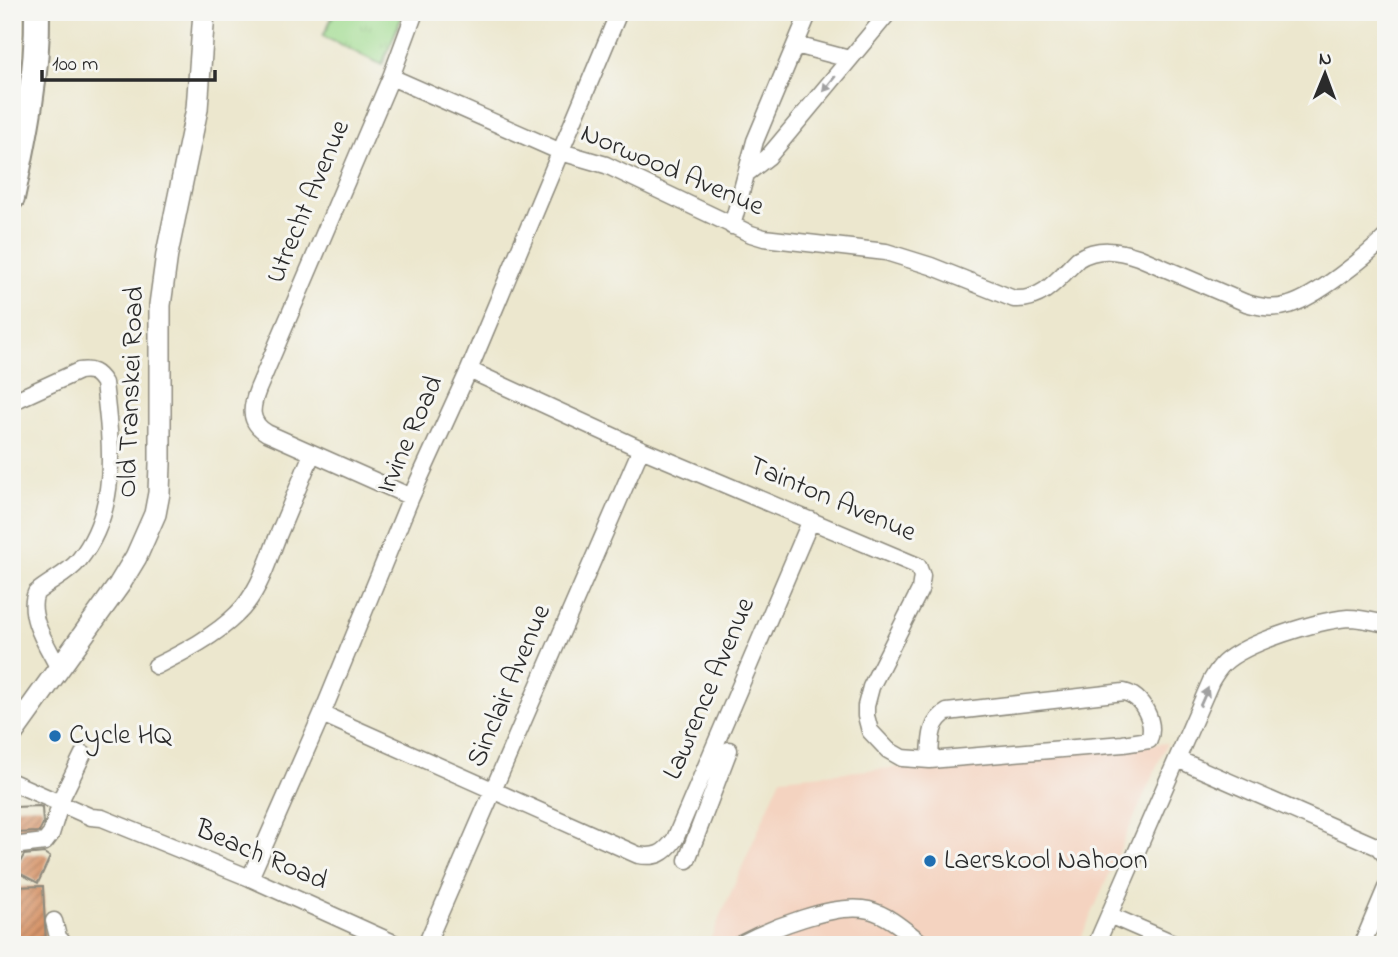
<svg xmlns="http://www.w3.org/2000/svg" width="1398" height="957" font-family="'Indie Flower',sans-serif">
  <defs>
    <pattern id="grass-tufts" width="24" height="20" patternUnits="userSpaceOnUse" patternTransform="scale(1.75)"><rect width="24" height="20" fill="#a0dc90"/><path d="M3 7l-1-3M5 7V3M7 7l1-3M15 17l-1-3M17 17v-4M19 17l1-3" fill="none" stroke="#8abd7c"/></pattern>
    <pattern id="building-hatch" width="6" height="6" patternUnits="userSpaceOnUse" patternTransform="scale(1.75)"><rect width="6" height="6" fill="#d7956b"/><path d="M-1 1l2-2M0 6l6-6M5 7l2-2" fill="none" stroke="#af7a58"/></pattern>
  </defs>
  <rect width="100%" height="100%" fill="#f6f6f2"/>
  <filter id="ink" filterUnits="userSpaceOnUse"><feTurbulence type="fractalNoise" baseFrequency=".0143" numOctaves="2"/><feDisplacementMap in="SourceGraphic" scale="14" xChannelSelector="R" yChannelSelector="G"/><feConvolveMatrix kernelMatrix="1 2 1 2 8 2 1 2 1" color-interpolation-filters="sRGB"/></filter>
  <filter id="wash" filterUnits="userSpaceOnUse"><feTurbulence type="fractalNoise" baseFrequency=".00686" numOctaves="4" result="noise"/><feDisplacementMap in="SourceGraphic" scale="28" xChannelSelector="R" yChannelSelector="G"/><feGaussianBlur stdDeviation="1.57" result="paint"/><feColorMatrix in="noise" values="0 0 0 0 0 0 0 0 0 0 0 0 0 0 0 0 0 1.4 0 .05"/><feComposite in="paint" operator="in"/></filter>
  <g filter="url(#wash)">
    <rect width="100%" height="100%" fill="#ece7ce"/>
    <!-- built -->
    <path fill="#f4d3c0" d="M1167,743L1078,945H708L781,778Z"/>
    <!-- grass -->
    <path fill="url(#grass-tufts)" stroke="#66845e" stroke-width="2" d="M335,12H404L382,65L323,36Z"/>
    <g id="blocks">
      <!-- building -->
      <path fill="url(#building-hatch)" d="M39,806L42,807L43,824L39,832L15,833L14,807Z
        M44,853L50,857L38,883L15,871L24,855Z
        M43,886L46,945H17L14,887Z"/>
    </g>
  </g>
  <g filter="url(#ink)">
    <use href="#blocks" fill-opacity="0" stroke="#8c897c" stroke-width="2"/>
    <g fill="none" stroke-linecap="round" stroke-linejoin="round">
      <defs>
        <path id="minor" d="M796,45L849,59
          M391,77L561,152L606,165L751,234L764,238L886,252L931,266L1014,299C1043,301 1059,278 1078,259C1098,247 1117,250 1138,257L1246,303C1260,307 1274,310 1289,305C1316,297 1365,258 1386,237
          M746,174L768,157L779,144L889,12
          M732,226L755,141L809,12
          M469,370L641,449L918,566L922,576L920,590L871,687L866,706V716L870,731L888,750L902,758L930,760L1123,744L1149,740C1156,722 1142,696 1124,692L947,712C929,722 931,742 930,760
          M18,399L79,371C91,369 97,372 104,383C111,442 120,509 79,560C68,574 50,581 36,593C26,616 49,648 59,669
          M411,497L267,433C248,422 251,407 258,389L391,77L415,12
          M156,666C184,652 215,636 237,614C258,594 267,564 277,538C289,510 300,482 312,454
          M322,714L638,855C656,858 664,854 675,839L811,520
          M1177,759L1378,847L1386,856
          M12,782L91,817L102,818L250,878L398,945
          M12,846L45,842L51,834L63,795L83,754
          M687,860L729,750
          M250,878L322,714L411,497L469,370L619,12
          M1109,915L1178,945
          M54,921L58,937L65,945
          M426,945L641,449
          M739,945C769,929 835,902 869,910C889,915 907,932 924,945
          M1096,945L1211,681C1215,674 1219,668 1224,663C1247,642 1317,621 1348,618C1361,618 1373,621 1386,624
          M1362,945L1386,888"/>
        <path id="major" d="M12,734L119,585L136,557L155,514L159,493L160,464V305L167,254L197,109L204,12"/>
        <path id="highway" d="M12,198C25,138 38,74 37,12"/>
      </defs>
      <!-- minor casing -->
      <use href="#minor" stroke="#8c897c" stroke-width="19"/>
      <!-- major casing -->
      <use href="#major" stroke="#8c897c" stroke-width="24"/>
      <!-- highway casing -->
      <use href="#highway" stroke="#8c897c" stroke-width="28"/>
      <!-- minor -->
      <use href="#minor" stroke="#fff" stroke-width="16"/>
      <!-- major -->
      <use href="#major" stroke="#fff" stroke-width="21"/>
      <!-- highway -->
      <use href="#highway" stroke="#fff" stroke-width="24"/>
    </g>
    <!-- one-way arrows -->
    <defs><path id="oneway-solid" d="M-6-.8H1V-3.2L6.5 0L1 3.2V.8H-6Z" transform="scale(1.75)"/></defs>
    <g fill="#a0a0a0">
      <use href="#oneway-solid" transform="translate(829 84) rotate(129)"/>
      <use href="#oneway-solid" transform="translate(1204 697) rotate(-66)"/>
    </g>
  </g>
  <!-- markers -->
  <g fill="#1f6fb2" stroke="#f6f6f2" stroke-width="2.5">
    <circle cx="55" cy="736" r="7"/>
    <circle cx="930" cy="861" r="7"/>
  </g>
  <g text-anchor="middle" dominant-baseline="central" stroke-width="6" stroke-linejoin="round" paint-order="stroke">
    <!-- street labels -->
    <g font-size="28" fill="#2b2b2b" stroke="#f6f6f2">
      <text transform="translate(672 171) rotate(23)">Norwood Avenue</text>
      <text transform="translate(309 202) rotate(-67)">Utrecht Avenue</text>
      <text transform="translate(132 392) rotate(-88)">Old Transkei Road</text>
      <text transform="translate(411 435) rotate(-66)">Irvine Road</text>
      <text transform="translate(832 500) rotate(23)">Tainton Avenue</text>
      <text transform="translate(510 686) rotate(-67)">Sinclair Avenue</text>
      <text transform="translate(710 689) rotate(-67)">Lawrence Avenue</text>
      <text transform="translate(261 856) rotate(23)">Beach Road</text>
    </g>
    <!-- poi labels -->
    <g font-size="28" fill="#2b2b2b" stroke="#f6f6f2" text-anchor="start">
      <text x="69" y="736">Cycle HQ</text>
      <text x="944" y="861">Laerskool Nahoon</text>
    </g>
  </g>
  <!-- margin -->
  <rect width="1398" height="957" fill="none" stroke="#f6f6f2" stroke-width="42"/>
  <!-- north arrow -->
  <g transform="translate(1325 74) rotate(1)" stroke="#f6f6f2" stroke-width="5" paint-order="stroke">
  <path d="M0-5L12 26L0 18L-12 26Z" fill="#2b2b2b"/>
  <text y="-10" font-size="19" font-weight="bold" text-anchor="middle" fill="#2b2b2b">N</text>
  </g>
  <!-- scale -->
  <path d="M42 70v10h173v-10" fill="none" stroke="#2b2b2b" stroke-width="3.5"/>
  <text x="52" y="70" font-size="21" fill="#2b2b2b" stroke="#f6f6f2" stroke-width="5" paint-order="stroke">100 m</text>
</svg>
